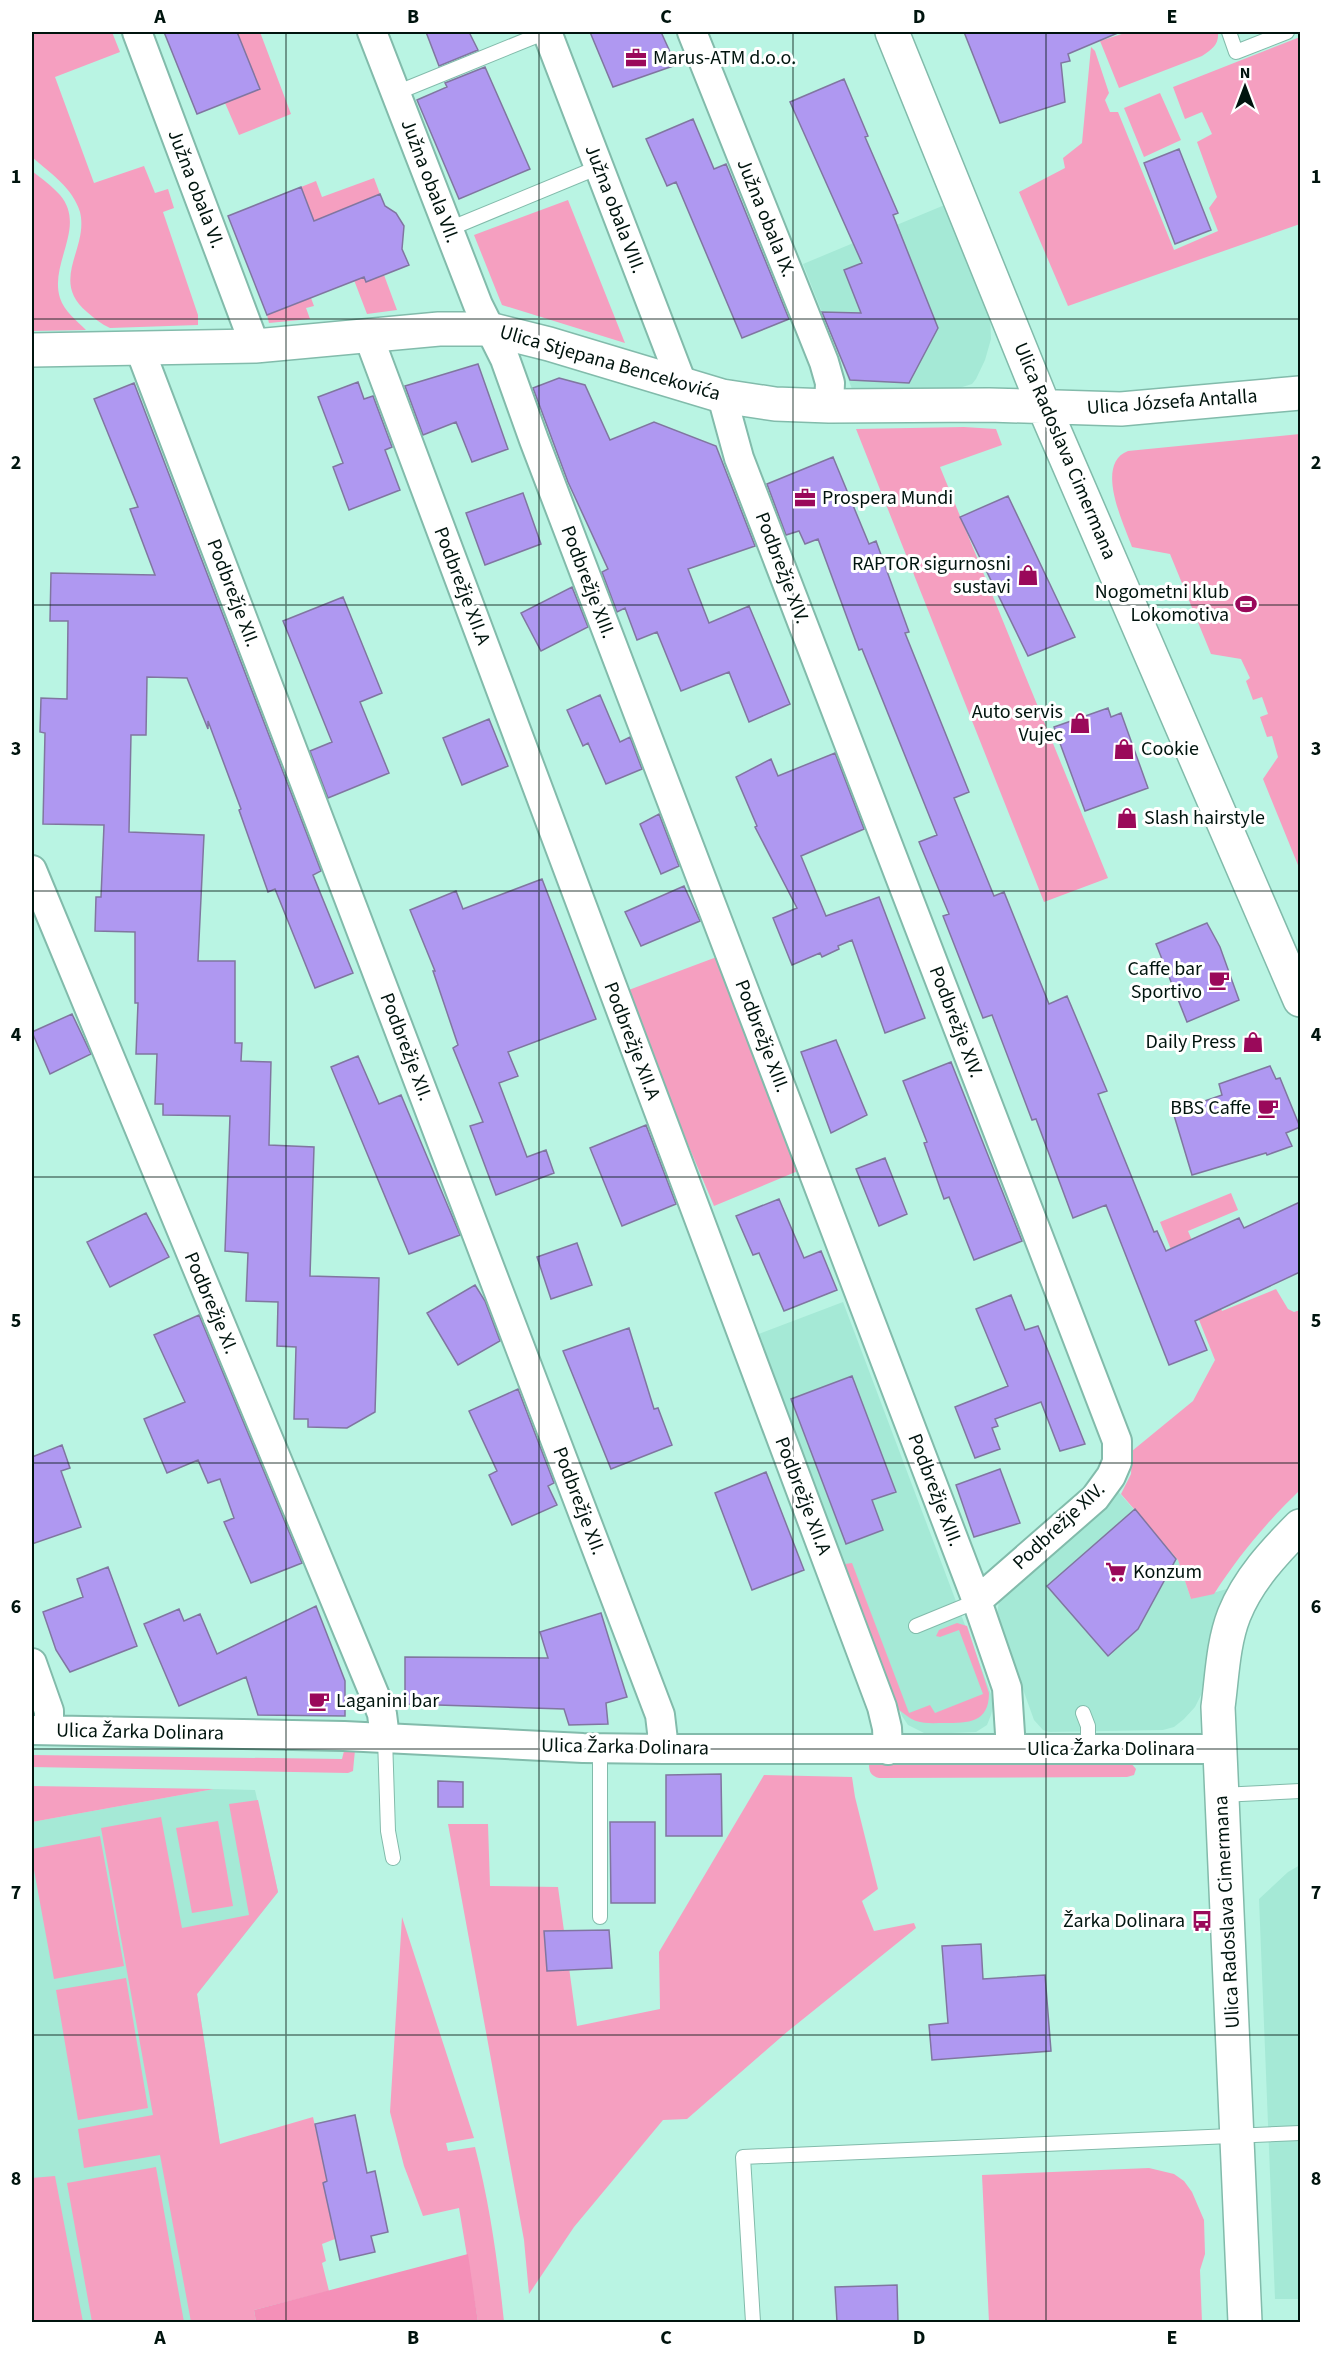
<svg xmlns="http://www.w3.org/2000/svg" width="1332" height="2354" font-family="'Source Sans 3',sans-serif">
  <rect width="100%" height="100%" fill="#b9f4e3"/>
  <!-- built -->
  <path fill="#a5e9d6" d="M947,204L990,312L991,339L985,360L976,379L972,384L956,389L854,394L803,264Z
    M843,1302L991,1694L993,1707L991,1715L987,1725L976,1732L926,1734L908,1725L902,1716L756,1335Z
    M1115,1488L1178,1560L1191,1599L1227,1589L1216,1619L1201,1695L1195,1707L1184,1719L1174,1727L1163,1730L1049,1732L1043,1730L1034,1720L1001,1628L997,1615L999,1601Z
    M214,1789L255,1790L278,1892L197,1994L220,2144L256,2322H32V1822Z
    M1300,1865V2299H1275L1259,1899L1288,1872Z"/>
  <!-- green -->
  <path fill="#f59fc0" d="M32,32H112L120,52L55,77L94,183L144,166L155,193L168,189L174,208L163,212L198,315V325L110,328C101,324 94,318 87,312C49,280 89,249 80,212C73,188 50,173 32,157Z
    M237,32H260L291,114L239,135L225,103L260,89Z
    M1128,32H1218C1219,45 1212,49 1202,56L1119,88L1100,41Z
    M1300,37V224L1068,306L1019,192L1065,168L1063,158L1082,143L1091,47L1095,51L1109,93L1105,100L1110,112H1118L1174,250L1218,231L1209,208L1217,197L1197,142L1212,134L1202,112L1185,119L1173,87Z
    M1160,93L1181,140L1144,157L1124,108Z
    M32,171C41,178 52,186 60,195C87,227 49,263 60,298C64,311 77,321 86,330L32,331Z
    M374,178L380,194L338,211L366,282L384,275L397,310L367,314L354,280L340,287L301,187L316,181L322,197Z
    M568,200L625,343L502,305L474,235Z
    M311,298L314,306L306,308L310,319L269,323L267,315Z
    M964,427L996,429L1002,445L940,467L1108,878L1044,902L856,429Z
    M1300,434V870L1263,779L1278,757L1272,736L1267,737L1260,717L1268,714L1262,697L1253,700L1246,681L1250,678L1241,659L1211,654L1170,554L1132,547C1124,524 1094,464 1128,451Z
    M722,955L750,1029L798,1171L714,1206L654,1064L626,991Z
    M1231,1193L1238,1210L1188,1231L1222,1311L1276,1289L1288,1309L1294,1312L1300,1310V1490C1267,1522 1239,1555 1214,1594L1191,1599L1178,1560L1121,1494L1131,1474L1132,1451L1193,1401L1215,1360L1160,1222Z
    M852,1563L909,1713L930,1705L935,1713L983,1694L959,1630L940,1637L936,1636L939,1630L957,1623L967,1626L989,1693C989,1723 968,1723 945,1723C935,1723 925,1724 916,1721C910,1719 905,1714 899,1710L845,1564Z
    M347,1750H355L353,1771L348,1773L32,1767V1755L342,1759L344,1751Z
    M1130,1762L1136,1769L1134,1775L1127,1777L879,1778C871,1776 869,1772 869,1764Z
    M764,1775L852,1777L855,1797L878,1889L862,1901L874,1931L914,1923L916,1928L787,2032L687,2119L663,2120L574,2227L529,2294L524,2240L448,1824H488L490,1886L558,1887L577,2026L660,2009L659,1952Z
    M32,1786L214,1789L32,1822Z
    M258,1800L278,1892L197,1994L220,2144L313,2117L327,2181L323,2183L335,2239L322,2244L326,2261L322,2263L329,2291L254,2310L256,2322H191L160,2155L84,2168L78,2129L153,2115L101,1828L161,1817L182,1928L249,1915L229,1804Z
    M218,1821L233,1906L192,1913L176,1828Z
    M100,1836L124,1966L54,1979L32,1859V1849Z
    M402,1917L474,2138L446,2143L448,2151L475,2147C490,2205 498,2263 504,2322H478L459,2208L423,2216L404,2166L390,2112Z
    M126,1978L148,2108L78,2120L56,1990Z
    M156,2167L184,2322H92L67,2183Z
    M1149,2168L1174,2174L1184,2181L1192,2192L1204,2220L1205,2254L1200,2270L1202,2322H989L982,2175Z
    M55,2176L83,2322H32V2178Z"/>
  <!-- forest -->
  <path fill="#f490b8" d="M468,2254L478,2322H256L254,2310Z"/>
  <!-- building -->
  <path fill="#af98f1" stroke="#8076a0" stroke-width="1.5" d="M164,32H237L260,89L197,114Z
    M426,32H469L478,50L439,66Z
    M590,32H661L676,65L613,87Z
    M964,32H1120L1068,54L1070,61L1061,63L1065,102L1000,123Z
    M485,67L530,169L459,199L417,100L447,87L445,83Z
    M844,79L868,136L865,137L898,213L893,215L938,328L909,383L850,380L822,312L861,313L844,270L862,263L790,102Z
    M693,119L714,169L726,164L789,319L742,338L676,182L667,186L646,139Z
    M1179,149L1211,230L1175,244L1144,163Z
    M301,187L314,221L380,194L385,206L396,213L404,226L402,249L409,265L366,282L364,277L267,315L228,216Z
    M478,364L508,449L472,462L456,422L423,435L405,386Z
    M559,378L585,385L610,440L654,422L716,446L755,546L688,569L709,623L749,606L790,704L749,722L729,672L681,691L657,632L637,640L625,608L617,612L602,572L608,569L568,482L533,388Z
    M358,382L364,399L373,396L392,447L385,450L400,490L349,510L333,467L343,463L318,397Z
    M134,383L321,871L313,875L353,973L315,988L275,889L268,892L239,810L241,809L208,721V729L187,678L147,677L146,735H131L129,832L204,835L198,961H235V1043H242L241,1061L271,1062L269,1145L314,1147L310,1276L379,1278L375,1412L347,1428L308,1427V1419H294L296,1347L277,1346L278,1302L246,1301L248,1253L225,1251L230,1116L163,1115V1104H155L157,1054H136L138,1003H135V932L95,931L96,897H101L104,825L43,824L45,733L40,732L41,698L67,699L68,621H50L51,573L155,575L130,509L138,507L94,399Z
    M833,457L869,544L876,541L909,632L905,633L969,792L954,798L994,896L1004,892L1049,1004L1067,996L1107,1091L1098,1094L1154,1232L1157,1231L1166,1251L1239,1218L1244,1228L1300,1202V1272L1195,1321L1207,1350L1169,1365L1106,1205L1073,1218L1036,1119L1032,1120L992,1015L983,1018L943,916L949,914L919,842L937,835L862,649L859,650L818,539L805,544L799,531L786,535L767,484Z
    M523,493L541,544L485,565L466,513Z
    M1008,496L1075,637L1028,656L960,517Z
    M572,587L588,627L541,651L521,613Z
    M343,597L382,693L360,702L389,773L328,798L310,751L332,742L283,621Z
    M600,695L620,742L630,737L642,769L606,784L588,743L583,746L567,710Z
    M1108,708L1111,717L1121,713L1148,788L1085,811L1054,727Z
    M489,719L508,766L462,785L443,738Z
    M835,753L864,829L801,856L826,916L879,897L925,1018L885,1033L852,940L838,946L839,949L822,957L820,953L792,965L773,918L797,908L755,827L757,826L736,777L771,759L778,776Z
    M659,814L679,866L661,874L640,824Z
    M542,879L596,1019L508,1052L518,1076L499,1083L527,1157L546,1150L554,1173L496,1195L470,1126L483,1122L453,1048L458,1045L433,971H435L410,910L456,891L463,909Z
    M684,886L700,921L641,946L625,912Z
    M1207,923L1220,947L1239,1000L1187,1022L1156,944Z
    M72,1014L91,1054L50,1074L32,1032Z
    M836,1040L867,1115L831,1133L801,1052Z
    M358,1056L379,1104L401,1095L460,1235L409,1254L331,1067Z
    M951,1062L1022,1241L974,1260L949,1197L944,1199L924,1143L927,1142L903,1081Z
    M1270,1066L1276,1079L1280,1078L1300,1127L1286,1133L1292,1146L1267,1155L1266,1153L1192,1175L1173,1112L1222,1095L1219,1084Z
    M646,1125L676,1204L622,1226L590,1148Z
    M885,1158L907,1214L879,1226L856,1169Z
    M779,1199L804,1258L821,1251L837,1290L784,1311L759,1253L753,1255L736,1216Z
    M146,1213L169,1257L110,1287L87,1242Z
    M577,1243L592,1285L551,1299L537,1257Z
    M475,1285L485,1301L500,1341L458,1365L427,1313Z
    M1011,1295L1025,1330L1038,1326L1085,1444L1060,1451L1041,1402L995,1419L998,1426L992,1428L1000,1449L975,1458L955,1407L1008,1386L976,1309Z
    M199,1315L302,1563L251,1583L224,1522L234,1518L220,1479L208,1483L198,1460L167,1473L144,1419L185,1402L154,1335Z
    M629,1328L654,1409L658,1408L672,1445L611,1469L563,1351Z
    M852,1376L896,1492L872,1500L883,1530L846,1544L791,1399Z
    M518,1389L554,1483L548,1486L557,1505L512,1525L489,1475L497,1471L469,1411Z
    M62,1445L70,1468L61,1471L81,1527L32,1544V1457Z
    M1000,1469L1020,1523L974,1537L956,1485Z
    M766,1472L804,1570L752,1590L715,1493Z
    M1135,1509L1176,1559L1138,1629L1108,1656L1047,1586Z
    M108,1567L137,1646L70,1672L56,1650L43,1612L83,1597L77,1579Z
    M316,1606L345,1681V1716L258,1715L246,1677L179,1706L144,1624L179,1609L184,1621L200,1614L217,1654Z
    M601,1613L627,1697L606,1703L608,1724L569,1725L564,1709L405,1704V1657L548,1658L540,1632Z
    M721,1774L722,1836H666V1775Z
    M438,1781L463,1782V1807H438Z
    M610,1822H655V1903H611Z
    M609,1930L612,1968L547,1971L544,1931Z
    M981,1944L983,1979L1045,1975L1051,2051L932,2060L929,2025L948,2023L942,1946Z
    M355,2115L367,2173L375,2171L388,2232L371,2236L375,2252L340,2260L323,2183L327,2181L315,2124Z
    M897,2285L898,2322H837L835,2287Z"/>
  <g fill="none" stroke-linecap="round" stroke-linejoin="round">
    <defs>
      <path id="service" d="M1229,32L1236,52L1287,32
        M396,93L546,32
        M449,229L599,167
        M916,1626L977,1601
        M1083,1713L1088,1726V1749
        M385,1738L388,1831L393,1858
        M1221,1795L1300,1791
        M600,1917V1748
        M753,2322L743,2157L1300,2133"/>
      <path id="minor" d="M137,32L255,346
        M372,32L478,305L505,359L534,440L977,1601L1007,1688L1011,1749
        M547,32L683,386
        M692,32L824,362L830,383L829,406
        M368,335L882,1707L887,1728L888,1750
        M139,347L660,1715L664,1749
        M722,396L739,458L1117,1441V1462L1111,1476L1095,1498L977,1601
        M32,870L375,1696L382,1714L385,1738
        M32,1663L49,1711V1730
        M32,1730L344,1736L583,1748L664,1749H1219"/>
      <path id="tertiary" d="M892,32L1044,407L1300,1000
        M32,350L255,346L439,329H489L549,344L722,396L775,404L829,406L989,405L1121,409L1300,393
        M1245,2322L1218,1707C1222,1677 1223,1643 1234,1615C1248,1580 1274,1552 1300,1526"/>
    </defs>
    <!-- service casing -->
    <use href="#service" stroke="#82bbab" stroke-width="16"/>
    <!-- minor casing -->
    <use href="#minor" stroke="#82bbab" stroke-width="32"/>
    <!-- tertiary casing -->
    <use href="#tertiary" stroke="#82bbab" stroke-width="36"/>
    <!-- service -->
    <use href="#service" stroke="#fff" stroke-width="14"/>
    <!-- minor -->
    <use href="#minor" stroke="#fff" stroke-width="28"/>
    <!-- tertiary -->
    <use href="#tertiary" stroke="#fff" stroke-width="33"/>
  </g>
  <!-- grid -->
  <path fill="none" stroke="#00140e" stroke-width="1.5" stroke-opacity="0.55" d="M286,32V2322M539,32V2322M793,32V2322M1046,32V2322M32,319H1300M32,605H1300M32,891H1300M32,1177H1300M32,1463H1300M32,1749H1300M32,2035H1300"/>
  <!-- icons -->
  <defs>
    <symbol id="office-bare" viewBox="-9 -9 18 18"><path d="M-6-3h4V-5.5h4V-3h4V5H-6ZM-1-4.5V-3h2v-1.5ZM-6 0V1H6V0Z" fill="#9a095a" stroke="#fff" stroke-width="2.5" paint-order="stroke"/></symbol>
    <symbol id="shop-bare" viewBox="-9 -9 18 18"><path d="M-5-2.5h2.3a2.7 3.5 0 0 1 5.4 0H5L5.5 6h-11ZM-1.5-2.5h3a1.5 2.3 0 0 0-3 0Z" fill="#9a095a" stroke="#fff" stroke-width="2.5" paint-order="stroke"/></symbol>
    <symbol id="stadium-bare" viewBox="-9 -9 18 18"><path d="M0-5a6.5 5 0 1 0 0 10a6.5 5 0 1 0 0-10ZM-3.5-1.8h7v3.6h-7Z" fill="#9a095a" stroke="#fff" stroke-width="2.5" paint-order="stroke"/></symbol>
    <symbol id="cafe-bare" viewBox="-9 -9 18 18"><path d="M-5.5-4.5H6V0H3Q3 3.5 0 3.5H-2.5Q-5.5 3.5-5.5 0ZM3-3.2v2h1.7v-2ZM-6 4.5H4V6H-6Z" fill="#9a095a" stroke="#fff" stroke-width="2.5" paint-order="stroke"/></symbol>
    <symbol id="supermarket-bare" viewBox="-9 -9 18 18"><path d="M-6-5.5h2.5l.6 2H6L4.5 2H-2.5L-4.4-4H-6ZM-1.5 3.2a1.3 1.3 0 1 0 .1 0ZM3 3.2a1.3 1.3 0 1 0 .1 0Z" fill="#9a095a" stroke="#fff" stroke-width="2.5" paint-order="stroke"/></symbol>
    <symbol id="bus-bare" viewBox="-9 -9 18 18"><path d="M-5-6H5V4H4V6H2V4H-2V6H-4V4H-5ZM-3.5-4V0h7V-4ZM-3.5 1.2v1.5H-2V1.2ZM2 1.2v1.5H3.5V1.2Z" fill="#9a095a" stroke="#fff" stroke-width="2.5" paint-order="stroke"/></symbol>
  </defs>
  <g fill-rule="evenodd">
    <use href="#office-bare" x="621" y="43" width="30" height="30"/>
    <use href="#office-bare" x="790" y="483" width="30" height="30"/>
    <use href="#shop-bare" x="1013" y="560" width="30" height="30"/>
    <use href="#stadium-bare" x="1231" y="589" width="30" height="30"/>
    <use href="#shop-bare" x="1065" y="708" width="30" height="30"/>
    <use href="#shop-bare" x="1109" y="734" width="30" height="30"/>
    <use href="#shop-bare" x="1112" y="803" width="30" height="30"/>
    <use href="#cafe-bare" x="1204" y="965" width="30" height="30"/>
    <use href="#shop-bare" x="1238" y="1027" width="30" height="30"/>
    <use href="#cafe-bare" x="1253" y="1093" width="30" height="30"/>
    <use href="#supermarket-bare" x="1101" y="1557" width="30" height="30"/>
    <use href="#cafe-bare" x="304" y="1686" width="30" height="30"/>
    <use href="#bus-bare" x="1187" y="1906" width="30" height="30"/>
  </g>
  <g text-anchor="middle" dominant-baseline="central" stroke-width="6" stroke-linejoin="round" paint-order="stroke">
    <!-- poi labels -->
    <g font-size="20" fill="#00140e" stroke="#fff" text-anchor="end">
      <text x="653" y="58" text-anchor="start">Marus-ATM d.o.o.</text>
      <text x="822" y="498" text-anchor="start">Prospera Mundi</text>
      <text x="1011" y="564">RAPTOR sigurnosni<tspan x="1011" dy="23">sustavi</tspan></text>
      <text x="1229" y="592">Nogometni klub<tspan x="1229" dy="23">Lokomotiva</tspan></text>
      <text x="1063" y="712">Auto servis<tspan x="1063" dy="23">Vujec</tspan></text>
      <text x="1141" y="749" text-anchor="start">Cookie</text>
      <text x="1144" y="818" text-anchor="start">Slash hairstyle</text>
      <text x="1202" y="969">Caffe bar<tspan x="1202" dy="23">Sportivo</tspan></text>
      <text x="1236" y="1042">Daily Press</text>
      <text x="1251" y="1108">BBS Caffe</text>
      <text x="1133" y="1572" text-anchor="start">Konzum</text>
      <text x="336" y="1701" text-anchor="start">Laganini bar</text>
      <text x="1185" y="1921">Žarka Dolinara</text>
    </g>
    <!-- street labels -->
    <g font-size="20" fill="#00140e" stroke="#fff">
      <text transform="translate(430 181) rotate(69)">Južna obala VII.</text>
      <text transform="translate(196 189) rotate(69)">Južna obala VI.</text>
      <text transform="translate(615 209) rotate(69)">Južna obala VIII.</text>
      <text transform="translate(766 218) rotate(68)">Južna obala IX.</text>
      <text transform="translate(610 363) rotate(16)">Ulica Stjepana Bencekovića</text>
      <text transform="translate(1172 402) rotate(-4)">Ulica Józsefa Antalla</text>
      <text transform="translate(1065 451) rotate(67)">Ulica Radoslava Cimermana</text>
      <text transform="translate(782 568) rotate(69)">Podbrežje XIV.</text>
      <text transform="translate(588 582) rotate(69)">Podbrežje XIII.</text>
      <text transform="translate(462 586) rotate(69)">Podbrežje XII.A</text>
      <text transform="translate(233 593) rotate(69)">Podbrežje XII.</text>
      <text transform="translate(956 1022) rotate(69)">Podbrežje XIV.</text>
      <text transform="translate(762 1036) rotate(69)">Podbrežje XIII.</text>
      <text transform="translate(632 1041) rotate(69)">Podbrežje XII.A</text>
      <text transform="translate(406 1047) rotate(69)">Podbrežje XII.</text>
      <text transform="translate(211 1303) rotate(67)">Podbrežje XI.</text>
      <text transform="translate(935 1490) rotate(69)">Podbrežje XIII.</text>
      <text transform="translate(803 1496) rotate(69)">Podbrežje XII.A</text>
      <text transform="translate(579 1501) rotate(69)">Podbrežje XII.</text>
      <text transform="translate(1059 1526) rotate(-43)">Podbrežje XIV.</text>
      <text transform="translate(140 1732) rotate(1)">Ulica Žarka Dolinara</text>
      <text transform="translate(625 1747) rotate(1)">Ulica Žarka Dolinara</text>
      <text x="1111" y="1749">Ulica Žarka Dolinara</text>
      <text transform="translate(1227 1912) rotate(-93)">Ulica Radoslava Cimermana</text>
    </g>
  </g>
  <!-- border -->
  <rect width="1332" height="2354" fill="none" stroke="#ffffff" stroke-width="66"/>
  <!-- north arrow -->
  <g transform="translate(1245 87)" stroke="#ffffff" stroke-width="4.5" paint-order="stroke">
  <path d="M0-4.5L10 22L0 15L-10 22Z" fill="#00140e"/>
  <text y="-9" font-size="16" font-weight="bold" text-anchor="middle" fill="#00140e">N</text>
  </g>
  <rect x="33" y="33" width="1266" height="2288" fill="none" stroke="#00140e" stroke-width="2"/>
  <g font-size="20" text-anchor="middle" font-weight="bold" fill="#00140e">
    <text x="160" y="23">A</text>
    <text x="413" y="23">B</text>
    <text x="666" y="23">C</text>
    <text x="919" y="23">D</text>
    <text x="1172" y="23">E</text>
    <text x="16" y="183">1</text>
    <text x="1316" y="183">1</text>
    <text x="16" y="469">2</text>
    <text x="1316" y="469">2</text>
    <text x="16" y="755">3</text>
    <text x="1316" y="755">3</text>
    <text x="16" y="1041">4</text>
    <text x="1316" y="1041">4</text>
    <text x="16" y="1327">5</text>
    <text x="1316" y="1327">5</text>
    <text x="16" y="1613">6</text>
    <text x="1316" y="1613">6</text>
    <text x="16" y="1899">7</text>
    <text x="1316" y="1899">7</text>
    <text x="16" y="2185">8</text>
    <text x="1316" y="2185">8</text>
    <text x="160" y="2344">A</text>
    <text x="413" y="2344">B</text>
    <text x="666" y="2344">C</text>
    <text x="919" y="2344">D</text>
    <text x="1172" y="2344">E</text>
  </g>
</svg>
